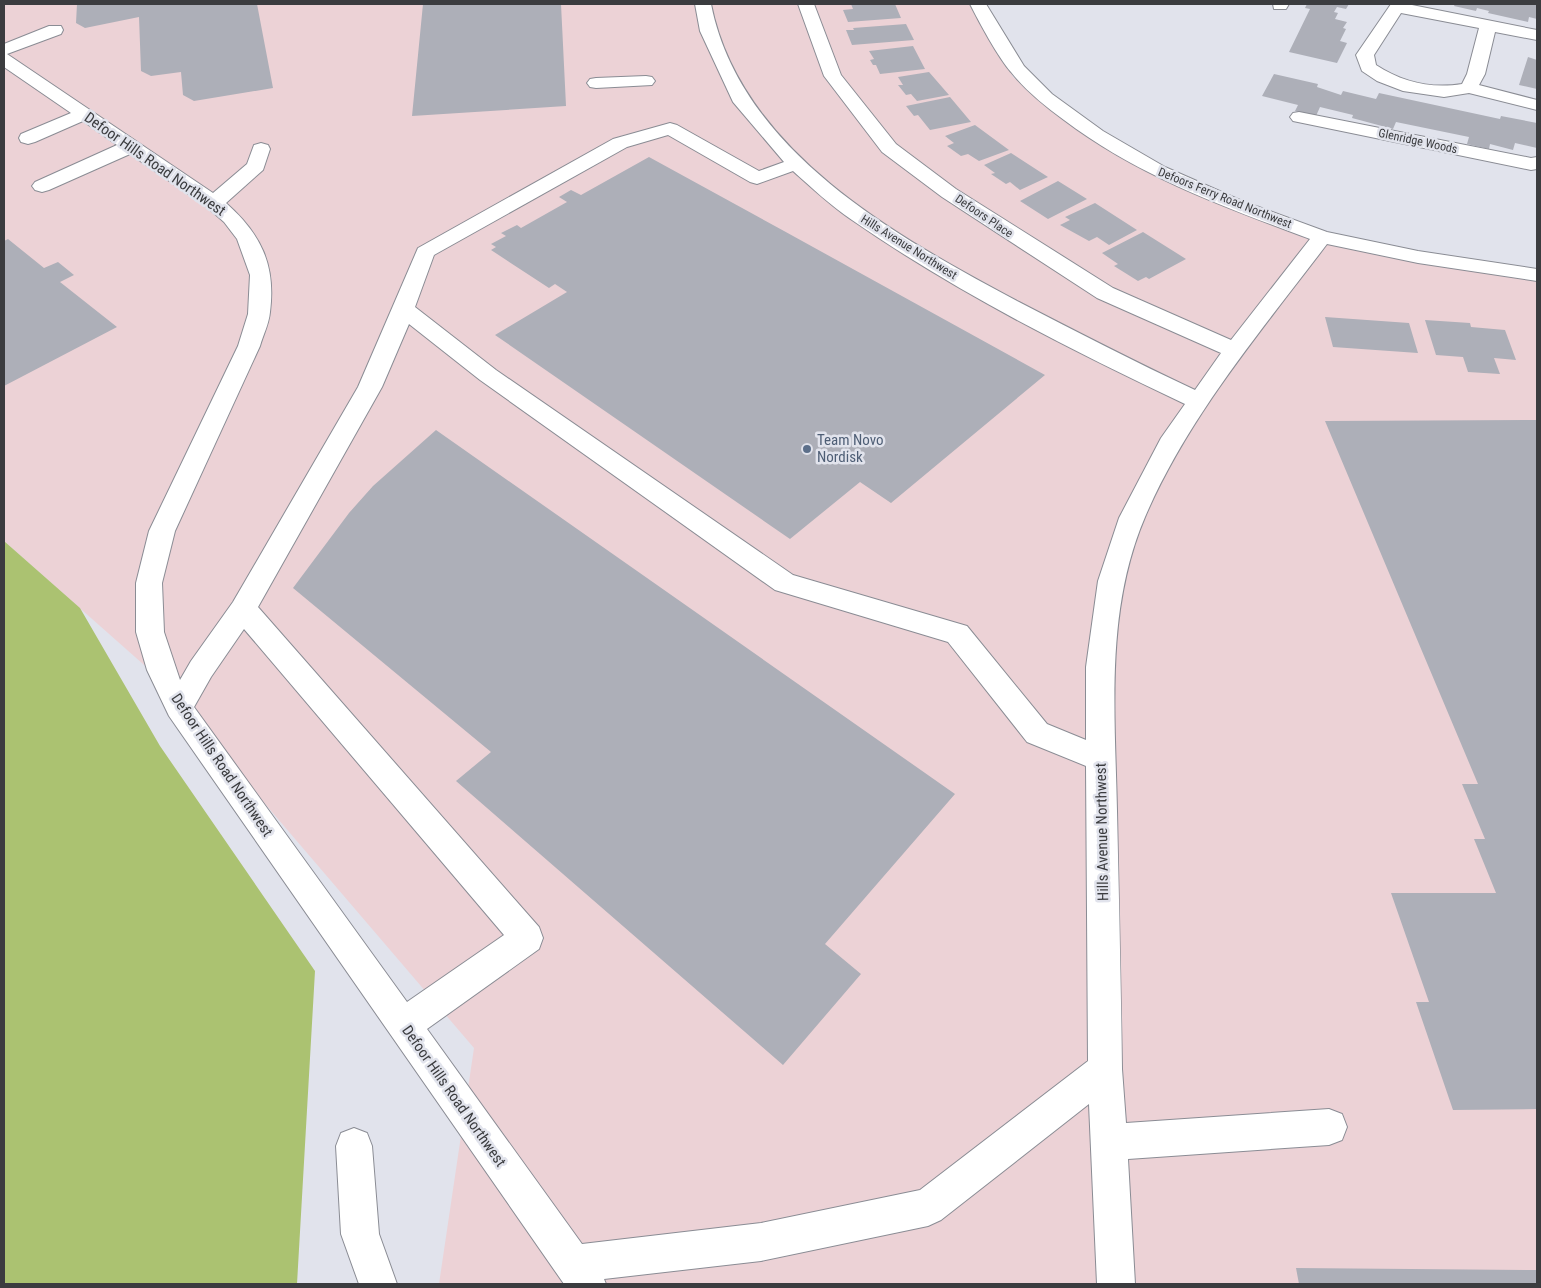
<svg xmlns="http://www.w3.org/2000/svg" width="1541" height="1288" font-family="'Roboto Condensed',sans-serif">
  <rect width="100%" height="100%" fill="#e1e3ec"/>
  <!-- commercial -->
  <path fill="#ecd2d6" d="M4,4H980L1013,77L1127,155L1305,231L1537,272V1284H439L474,1048L152,672L4,541Z"/>
  <!-- green -->
  <path fill="#abc271" d="M4,541L80,608L160,746L315,971L297,1284H4Z"/>
  <!-- building -->
  <path fill="#adafb8" d="M77,4H257L273,88L194,101L183,95L181,72L151,76L141,71L139,17L85,28L76,23Z
    M423,4H561L566,106L412,116Z
    M851,4H895L901,18L848,22L843,10L853,9Z
    M1307,4H1349L1346,9L1337,7L1334,12L1338,13L1335,19L1347,22L1343,28L1346,29L1340,41L1347,43L1337,63L1289,52L1310,9L1305,8Z
    M1455,4H1537V19L1529,17L1528,22L1488,13L1489,11L1477,8L1476,11L1454,6Z
    M906,24L914,40L852,45L846,30H854L853,28Z
    M913,46L925,69L880,74L876,65H873L870,60L874,59L869,51Z
    M1528,57L1537,60V89L1519,85Z
    M929,72L949,95L917,101L911,94L906,95L898,85H903L898,77Z
    M1274,74L1318,84L1317,87L1341,95L1343,91L1376,99L1379,93L1500,119L1501,116L1537,123V148L1515,143L1513,150L1490,144L1489,149L1467,144L1469,137L1396,122L1393,129L1352,118L1353,115L1320,107L1316,116L1295,111L1298,105L1262,96Z
    M950,97L971,122L930,130L918,115L914,116L906,106Z
    M975,125L1009,150L979,161L968,154L961,156L947,146L954,143L945,136Z
    M1011,153L1048,177L1020,190L1010,182L1006,184L991,174L995,173L984,165Z
    M649,157L784,231L1045,375L891,503L860,482L790,539L495,335L567,292L555,284L549,288L491,250L496,247L491,244L506,236L501,233L517,225L521,228L567,202L559,197L571,190L581,195Z
    M1058,181L1087,199L1048,219L1020,201Z
    M1095,203L1137,230L1109,245L1097,237L1089,241L1060,225L1070,220L1065,217Z
    M1143,232L1186,259L1149,279L1146,277L1138,281L1114,266L1118,264L1102,253Z
    M8,239L44,268L58,262L74,275L60,282L117,327L4,386V241Z
    M1325,317L1409,323L1418,353L1333,347Z
    M1425,320L1470,323L1471,327L1505,330L1516,360L1494,358L1500,374L1468,372L1463,357L1436,355Z
    M1537,420V1109L1453,1110L1416,1002H1429L1391,893H1496L1474,839H1485L1462,784H1478L1325,421Z
    M436,430L955,794L825,944L861,974L783,1065L456,781L491,752L293,588L349,513L373,486Z
    M1296,1268L1537,1270V1284H1299Z"/>
  <g fill="none" stroke-linecap="round" stroke-linejoin="round">
    <defs>
      <path id="minor" d="M695,4H711C740,151 897,237 1019,302C1077,332 1135,362 1195,390L1221,353L1097,298L942,197L882,152L824,76L798,4H814L841,75L896,144L956,189L1113,288L1231,340L1310,239C1224,207 1138,176 1064,120C1045,106 1026,91 1011,72C998,57 979,22 970,4H986L1024,66L1052,94L1103,131L1165,167L1240,200L1327,232L1418,251L1537,269V281L1418,263L1327,244C1261,331 1188,417 1145,517C1105,610 1115,713 1117,811C1119,897 1121,983 1122,1069L1126,1123L1329,1109L1342,1114L1347,1127L1342,1140L1329,1145L1128,1159L1135,1284H1097L1089,1104L941,1220L928,1226L761,1261L604,1279L606,1284H564L169,716L147,670L136,632V583L149,531L238,346L248,314L250,275L237,239L224,222L207,207L130,154L49,190L42,192L35,190L32,186L35,182L117,145L83,121L35,142L28,144L21,142L19,138L21,134L71,113L4,67V44L49,26H61L63,30L61,34L7,54L213,193L247,164L254,145L261,143L268,145L270,149L263,170L226,203C261,234 276,265 270,312C269,324 263,335 260,346L175,531L162,583L164,632L180,680L191,661L233,602L358,387L418,248L613,139L670,123L677,125L759,171L784,162L733,102L700,31ZM668,135L750,182L757,184L793,171C812,188 831,206 852,220C956,292 1071,350 1185,404L1161,438L1119,518L1098,581L1086,667V740L1047,724L967,626L793,575L496,370L415,307L434,255L627,147ZM409,324L480,380L775,590L948,642L1027,742L1086,766L1088,1061L920,1190L761,1223L582,1244L427,1029L539,949L543,938L539,927L258,607L382,387ZM244,629L504,935L407,1002L194,707L211,677Z
        M1273,4H1289L1286,9H1274Z
        M1391,4H1407L1537,30V40L1495,32L1485,74L1479,85L1537,100V110L1469,93L1444,97L1403,91L1377,81L1362,71L1356,55ZM1401,13L1479,28L1467,74L1462,84C1431,89 1402,82 1376,65L1374,55Z
        M646,76L652,77L655,81L652,85L596,88L590,87L587,83L590,79L596,78Z
        M1299,112L1531,158L1537,157V169L1531,170L1293,121L1290,117L1293,113Z
        M354,1128L367,1133L372,1146L379,1234L397,1284H359L341,1234L336,1146L341,1133Z"/>
    </defs>
    <!-- minor casing -->
    <use href="#minor" stroke="#8a8c94" stroke-width="2"/>
    <!-- minor -->
    <use href="#minor" fill="#fff" fill-rule="evenodd"/>
  </g>
  <!-- markers -->
  <circle fill="#5c6f8a" stroke="#e1e3ec" stroke-width="2" cx="807" cy="449" r="5"/>
  <g text-anchor="middle" dominant-baseline="central" stroke-width="5" stroke-linejoin="round" paint-order="stroke">
    <!-- far-street labels -->
    <g font-size="12" fill="#3b3c3f" stroke="#e1e3ec">
      <text transform="translate(1418 141) rotate(12)">Glenridge Woods</text>
      <text transform="translate(1225 198) rotate(22)">Defoors Ferry Road Northwest</text>
      <text transform="translate(984 216) rotate(34)">Defoors Place</text>
      <text transform="translate(909 247) rotate(32)">Hills Avenue Northwest</text>
    </g>
    <!-- street labels -->
    <g font-size="15" fill="#3b3c3f" stroke="#e1e3ec">
      <text transform="translate(155 164) rotate(35)">Defoor Hills Road Northwest</text>
      <text transform="translate(222 765) rotate(56)">Defoor Hills Road Northwest</text>
      <text transform="translate(1102 832) rotate(-91)">Hills Avenue Northwest</text>
      <text transform="translate(454 1096) rotate(55)">Defoor Hills Road Northwest</text>
    </g>
    <!-- service labels -->
    <g font-size="15" fill="#4e5e75" stroke="#e1e3ec" text-anchor="start">
      <text x="817" y="440">Team Novo<tspan x="817" dy="17">Nordisk</tspan></text>
    </g>
  </g>
  <!-- border -->
  <rect width="1541" height="1288" fill="none" stroke="#3b3c3f" stroke-width="10"/>
</svg>
